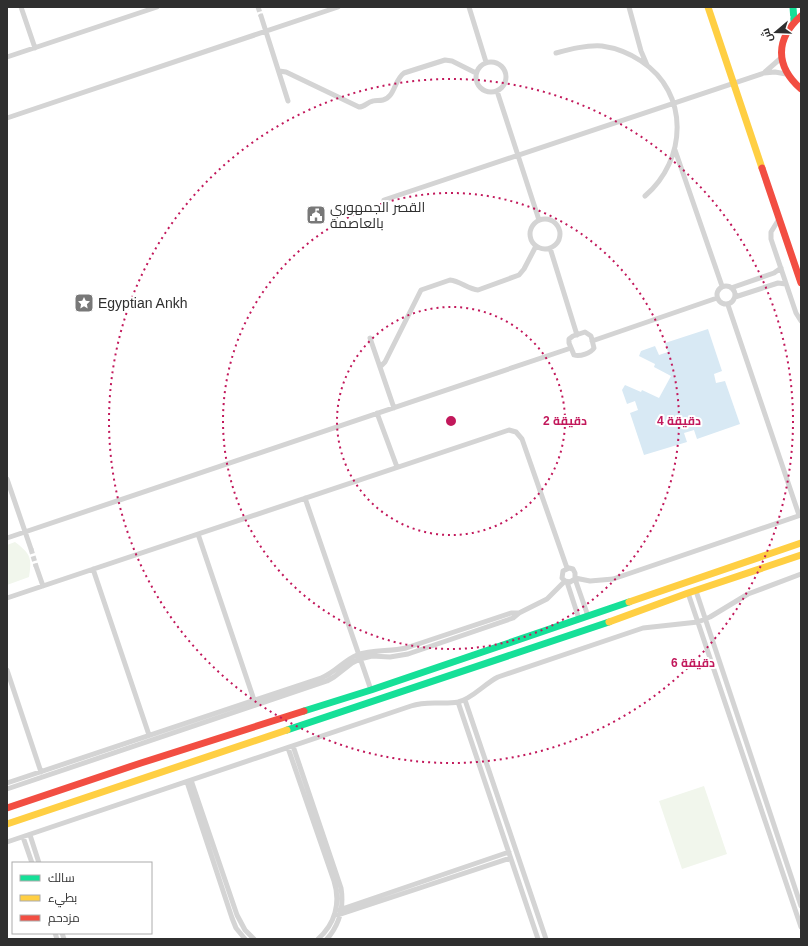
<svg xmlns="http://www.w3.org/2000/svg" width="808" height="946" font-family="Arial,Cairo,sans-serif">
  <rect width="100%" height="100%" fill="#fff"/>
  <!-- green -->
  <path fill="#f1f6ec" d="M15,542C31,554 32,558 29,577L7,585V545Z
    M704,786L727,854L682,869L659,801Z"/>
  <!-- water -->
  <path fill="#d8e9f4" d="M708,329L722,371L714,374L716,383L725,381L740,424L697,439L694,430L684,433L687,442L644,455L630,413L638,410L635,401L627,404L622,390L625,385L641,392L642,390L659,398L671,376L654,367L655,364L639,356L641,351L655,346L659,355L668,352L665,343Z"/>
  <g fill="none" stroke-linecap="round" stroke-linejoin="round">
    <!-- street-tunnel -->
    <path stroke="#d5d5d5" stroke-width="5" stroke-dasharray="5 2.5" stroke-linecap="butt" d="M258,7L261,16
      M31,549L36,566"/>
    <!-- street -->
    <path stroke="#d4d4d4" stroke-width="5" d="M21,7L35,48
      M469,7L486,62
      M629,7L641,51L647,65
      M261,16L288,101
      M556,53C571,49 586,45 602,46C616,48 629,53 641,61C690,93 687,160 645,196
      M7,57L157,7
      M476 77a15 15 0 1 1 30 0a15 15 0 1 1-30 0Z
      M279,71L286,72L359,107C365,107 367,102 373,101C376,100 379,101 383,100C395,97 394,80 404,73L445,60L452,61L476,73
      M765,72L781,58
      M497,91L539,220
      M7,118L338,7
      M675,150L722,286
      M384,200L764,73L775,72L786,74
      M779,219L771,232V239L796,313L801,321
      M530 234a15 15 0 1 1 30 0a15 15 0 1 1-30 0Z
      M550,248L577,335
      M717 295a9 9 0 1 1 18 0a9 9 0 1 1-18 0Z
      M731,288L774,273L781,268
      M735,297L778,283L786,284
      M728,305L799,515
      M585,332L591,336L594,348C591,353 580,357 574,355L569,343V339L573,336Z
      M370,338L394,408
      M592,341L717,298
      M380,367L385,362L421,290L450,280C460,281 468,289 478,290L519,275L524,269L536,246
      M377,413L397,467
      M7,479L31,549
      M305,498L371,690
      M198,534L254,700
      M7,538L571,348
      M36,566L43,586
      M93,569L149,735
      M575,578L590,581L613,579L801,515
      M575,579L570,582L565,581L562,578L563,571L569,568L573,569L575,573V579L588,616
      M567,582L579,619
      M696,591L801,906
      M688,593L801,927
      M7,598L509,430L516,432L522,439L567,568
      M7,670L41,772
      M465,700L546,939
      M458,702L538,939
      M293,746L341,888C344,907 340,924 327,939
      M288,748L334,881C341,903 335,924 318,939
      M191,780L237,915L245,930L254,939
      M187,782L232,918L236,928L245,939
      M7,783L321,678C335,673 344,660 357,655C373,649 390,652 406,648L511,613H519
      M7,789L327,681L334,677L352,663L360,659L372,656L390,657L408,654L513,618L519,613L547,599L565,581
      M30,835L39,863
      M23,837L32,863
      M7,842L411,706C428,700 442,705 458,702C472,699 484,684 498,677L643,628L698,622L710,617L748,594L801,574
      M339,910L509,852
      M338,915L510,858
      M55,933L57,939
      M62,933L64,939"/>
    <!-- fast -->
    <path stroke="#16e098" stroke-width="7" d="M793,7L794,21
      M304,711L371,690L629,602
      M287,730L609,622"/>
    <!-- slow -->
    <path stroke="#ffcf43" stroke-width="7" d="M708,7L762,168
      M629,602L801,543
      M609,622L688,593L801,555
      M7,824L287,730"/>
    <!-- jam -->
    <path stroke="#f24e42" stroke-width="7" d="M801,16C775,39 775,66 801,89
      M762,168L801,283
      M7,808L141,763L304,711"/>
  </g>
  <!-- distance rings -->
  <g fill="none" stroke="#c2185b" stroke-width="2" stroke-dasharray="2 4">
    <circle cx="451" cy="421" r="114"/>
    <circle cx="451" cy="421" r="228"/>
    <circle cx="451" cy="421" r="342"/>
  </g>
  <!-- icons -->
  <defs>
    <symbol id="civic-square" viewBox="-11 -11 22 22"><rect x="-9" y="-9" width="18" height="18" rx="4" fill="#787878" stroke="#fff"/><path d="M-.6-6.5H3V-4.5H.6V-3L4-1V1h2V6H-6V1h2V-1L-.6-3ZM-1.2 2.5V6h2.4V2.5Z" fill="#fff"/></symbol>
    <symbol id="sight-square" viewBox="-11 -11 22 22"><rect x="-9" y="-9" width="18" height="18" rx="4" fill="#787878" stroke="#fff"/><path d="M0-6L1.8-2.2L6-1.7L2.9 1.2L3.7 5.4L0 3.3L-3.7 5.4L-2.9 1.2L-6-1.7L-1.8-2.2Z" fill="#fff"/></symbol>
  </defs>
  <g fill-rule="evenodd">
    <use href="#civic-square" x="305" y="204" width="22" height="22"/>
    <use href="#sight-square" x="73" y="292" width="22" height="22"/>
  </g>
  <g text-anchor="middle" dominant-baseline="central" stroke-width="4" stroke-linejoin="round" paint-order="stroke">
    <!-- poi labels -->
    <g font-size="14" fill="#2f2f2f" stroke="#fff" text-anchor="start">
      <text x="330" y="207">القصر الجمهوري<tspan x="330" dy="16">بالعاصمة</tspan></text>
      <text x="98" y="303">Egyptian Ankh</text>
    </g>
  </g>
  <circle cx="451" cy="421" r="6" fill="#c2185b" stroke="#fff" stroke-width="2"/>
  <g font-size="12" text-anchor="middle" font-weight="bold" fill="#c2185b" stroke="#fff" stroke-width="4" stroke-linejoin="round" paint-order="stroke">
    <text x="565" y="425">2 دقيقة</text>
    <text x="679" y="425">4 دقيقة</text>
    <text x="693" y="667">6 دقيقة</text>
  </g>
  <!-- border -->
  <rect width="808" height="946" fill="none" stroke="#2f2f2f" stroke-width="16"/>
  <!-- legend -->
  <rect x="12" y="862" width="140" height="72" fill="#ffffff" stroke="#acacac"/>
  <rect x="20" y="875" width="20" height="6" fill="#16e098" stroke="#acacac"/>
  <text x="48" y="882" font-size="12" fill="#2f2f2f">سالك</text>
  <rect x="20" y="895" width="20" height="6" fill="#ffcf43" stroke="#acacac"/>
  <text x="48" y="902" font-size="12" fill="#2f2f2f">بطيء</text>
  <rect x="20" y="915" width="20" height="6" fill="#f24e42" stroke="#acacac"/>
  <text x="48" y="922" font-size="12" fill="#2f2f2f">مزدحم</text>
  <!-- north arrow -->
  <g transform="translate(776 32) rotate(251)" stroke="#ffffff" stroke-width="3" paint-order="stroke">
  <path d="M0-3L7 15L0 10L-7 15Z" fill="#2f2f2f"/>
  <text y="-6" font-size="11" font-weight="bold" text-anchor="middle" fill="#2f2f2f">ش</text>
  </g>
</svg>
